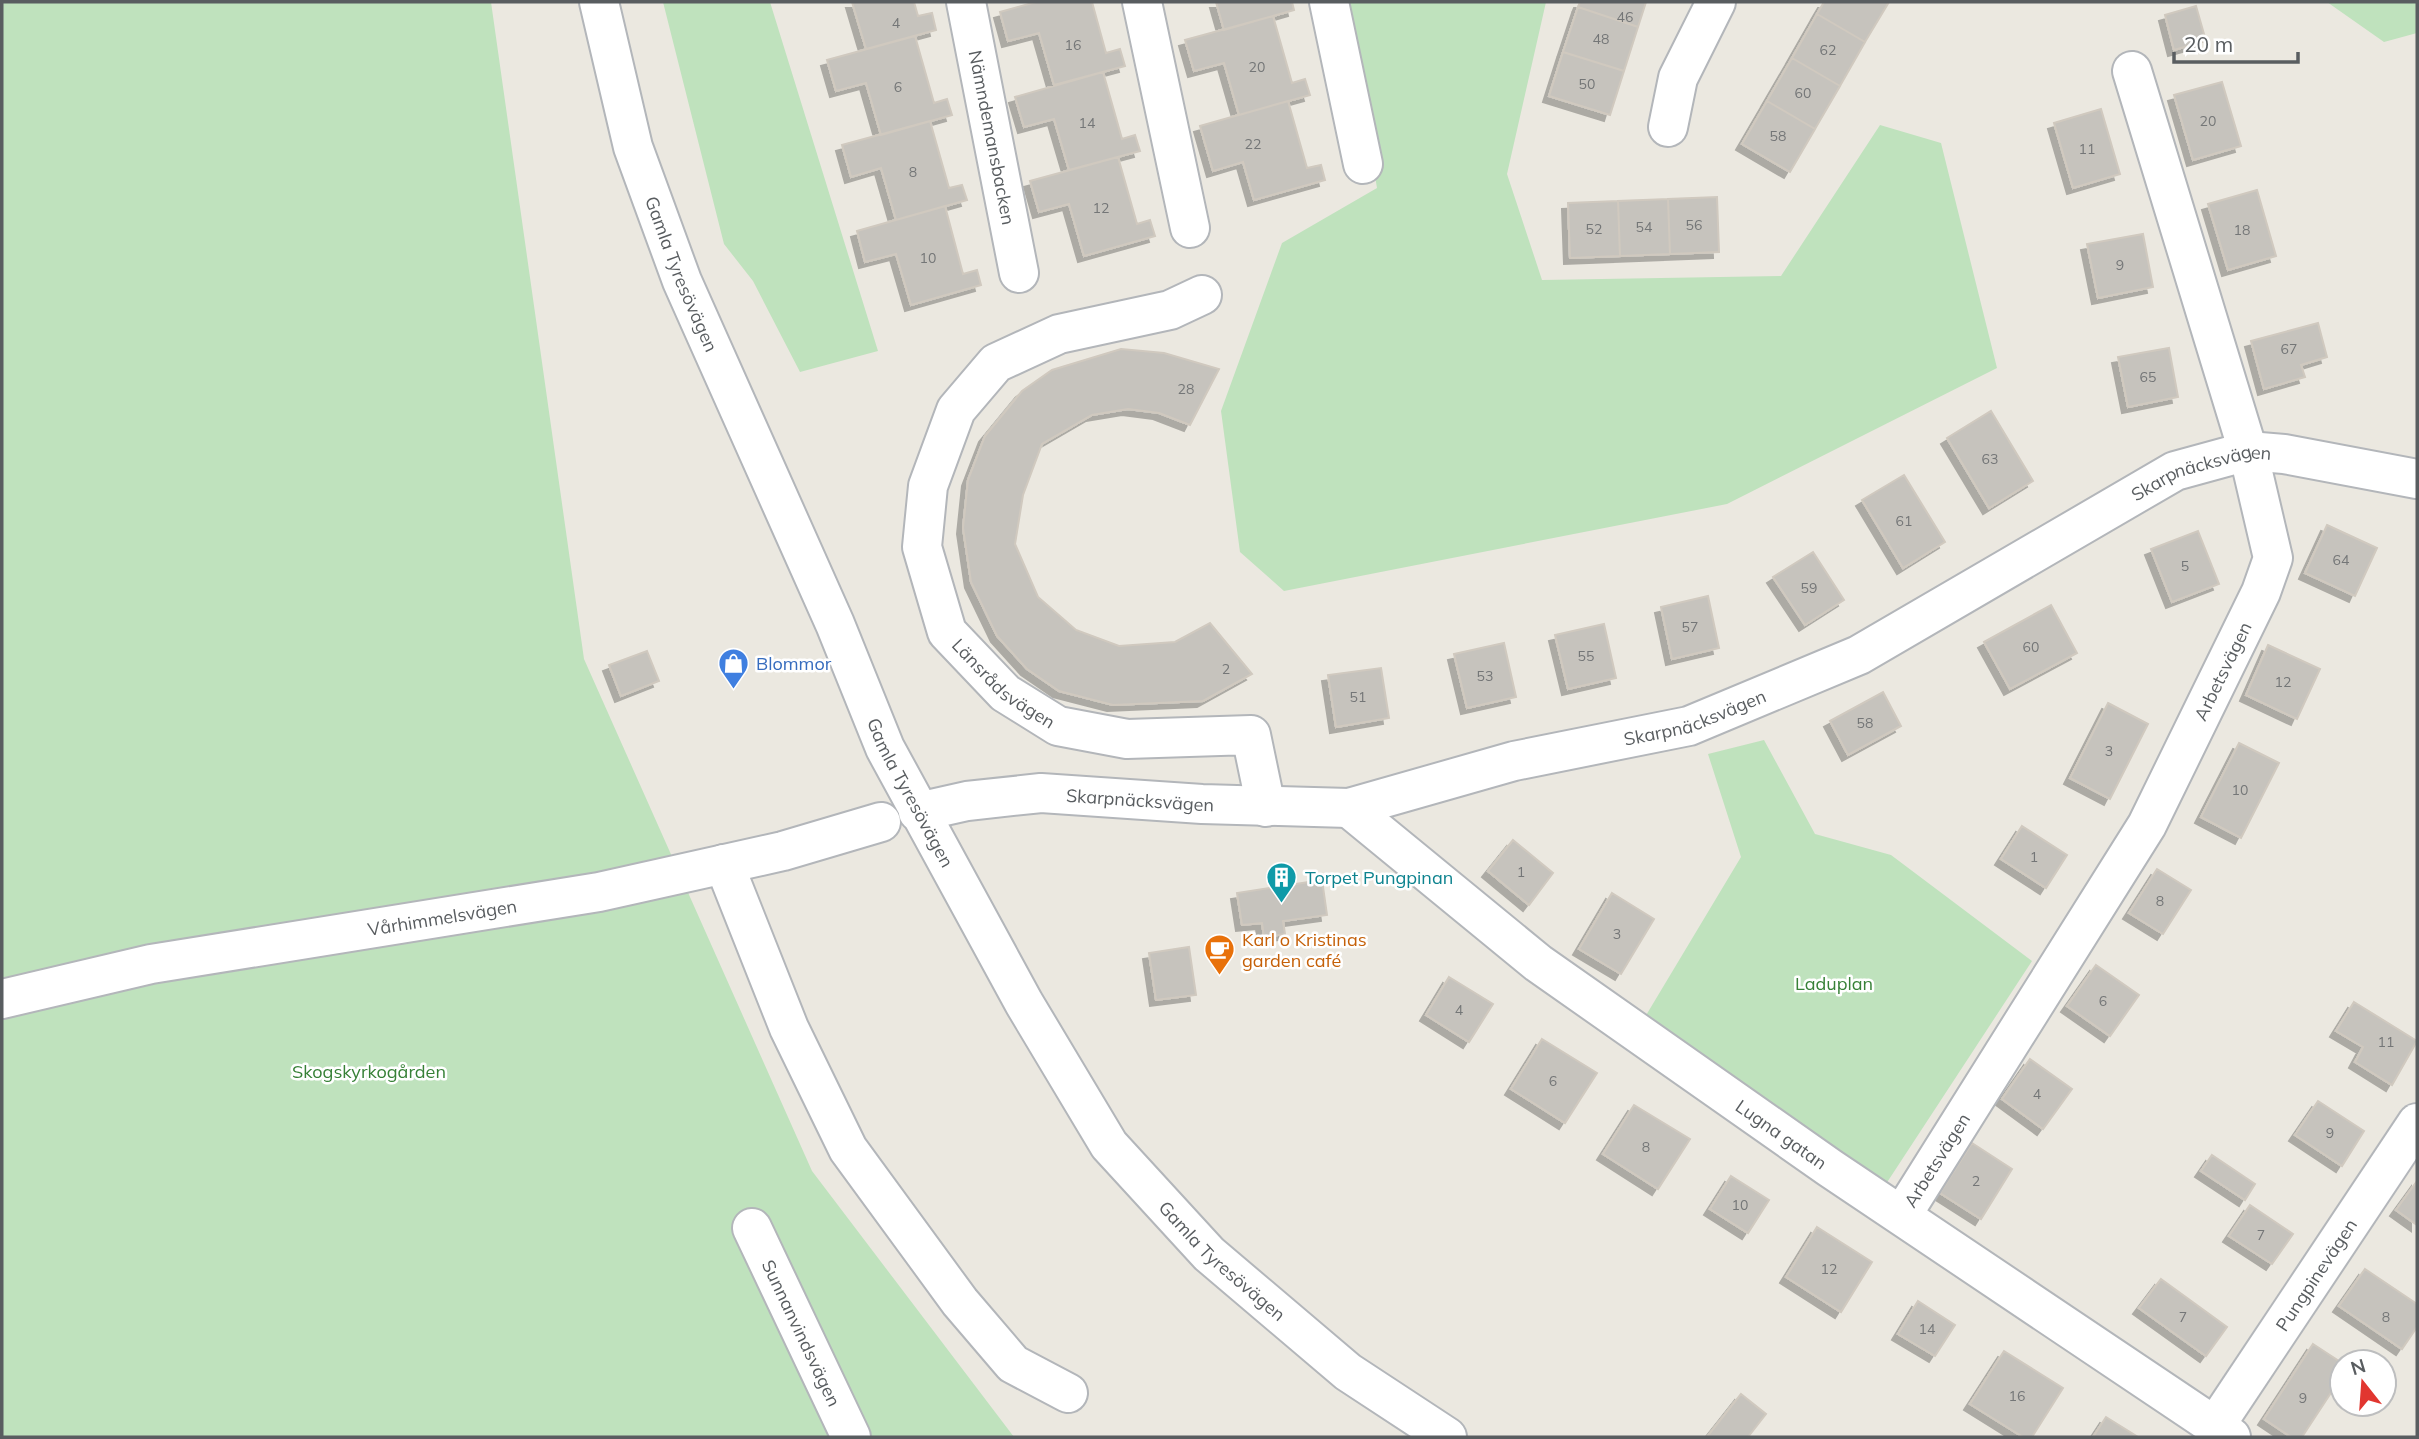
<svg xmlns="http://www.w3.org/2000/svg" width="2419" height="1439" font-family="Mulish,sans-serif">
  <defs>
    <filter id="shadow"><feDropShadow dx="-6" dy="6" stdDeviation="0" flood-color="#0004"/></filter>
  </defs>
  <rect width="100%" height="100%" fill="#ebe8e0"/>
  <!-- green -->
  <path fill="#bfe2bd" d="M2,2H491L584,659L812,1171L1014,1437H2Z
    M663,2H770L878,351L800,372L753,281L724,244Z
    M1346,2H1546L1507,174L1542,280L1781,276L1880,125L1941,143L1997,368L1727,504L1284,591L1240,552L1221,411L1282,243L1377,188Z
    M2327,2H2417V33L2384,42Z
    M1764,740L1815,834L1891,855L2032,961L1884,1187L1645,1017L1741,857L1708,754Z"/>
  <!-- building -->
  <path fill="#c6c3bd" stroke="#d0c9bf" stroke-width="2" filter="url(#shadow)" d="M852,2H914L918,16L932,13L936,30L866,49Z
    M1036,2H1092L1106,53L1120,49L1125,66L1054,85L1039,33L1008,41L1000,12Z
    M1216,2H1292L1294,10L1224,30Z
    M1580,2H1646L1638,27L1578,7Z
    M1824,2H1889L1865,42L1817,14Z
    M2196,6L2206,41L2174,50L2165,15Z
    M1578,7L1638,27L1624,71L1563,52Z
    M1817,14L1865,42L1840,86L1792,58Z
    M1273,16L1292,83L1305,79L1310,95L1239,115L1224,63L1194,71L1185,40Z
    M915,36L934,103L947,99L952,115L881,135L866,83L836,91L827,60Z
    M1563,52L1624,71L1610,115L1549,96Z
    M1792,58L1840,86L1815,129L1767,101Z
    M1103,72L1122,139L1135,135L1140,151L1069,170L1054,119L1024,127L1015,97Z
    M2222,82L2241,146L2193,160L2174,95Z
    M1288,101L1307,168L1321,165L1325,180L1254,200L1243,162L1213,171L1200,126Z
    M1767,101L1815,129L1790,172L1742,144Z
    M2101,109L2120,174L2073,188L2054,123Z
    M930,121L949,188L962,185L967,200L896,220L881,168L851,177L842,145Z
    M1118,157L1137,224L1150,220L1155,236L1084,256L1069,204L1039,212L1030,181Z
    M2257,190L2276,256L2228,270L2208,204Z
    M1717,197L1719,252L1670,254L1668,199Z
    M1668,199L1670,254L1620,256L1618,201Z
    M1618,201L1620,256L1570,258L1568,203Z
    M945,206L963,274L977,270L981,285L911,305L896,254L865,262L857,231Z
    M2143,234L2153,287L2098,298L2087,244Z
    M2318,323L2327,357L2301,365L2305,377L2264,389L2251,341Z
    M2169,348L2178,397L2128,407L2118,357Z
    M1121,349L1164,353L1219,369L1190,425L1159,413L1128,409L1092,415L1042,444L1023,495L1015,544L1038,597L1076,630L1119,646L1175,642L1210,623L1252,674L1203,701L1113,705L1059,691L1027,669L997,636L971,582L963,528L968,480L985,436L1022,391L1052,370Z
    M1991,411L2033,481L1989,508L1947,438Z
    M1904,475L1945,542L1903,568L1862,500Z
    M2327,525L2377,548L2355,596L2305,573Z
    M2198,531L2219,584L2172,602L2151,549Z
    M1813,552L1844,600L1805,625L1773,577Z
    M1708,596L1719,648L1672,659L1661,607Z
    M2051,605L2077,653L2010,689L1984,642Z
    M1604,624L1616,678L1568,689L1555,635Z
    M1504,643L1516,697L1467,708L1454,654Z
    M2268,645L2320,669L2297,719L2246,695Z
    M647,651L659,681L621,696L609,665Z
    M1381,668L1389,718L1336,727L1328,675Z
    M1883,692L1901,726L1848,755L1830,721Z
    M2108,703L2148,724L2110,799L2070,778Z
    M2239,743L2279,763L2241,838L2201,817Z
    M2022,826L2067,855L2046,888L2001,859Z
    M1513,840L1553,873L1529,905L1488,871Z
    M2157,869L2191,890L2163,934L2129,913Z
    M1322,880L1327,915L1283,921L1285,934L1264,937L1262,923L1242,925L1237,893Z
    M1612,893L1654,919L1621,974L1579,949Z
    M1189,947L1196,995L1156,1000L1149,953Z
    M2096,965L2139,995L2110,1036L2067,1006Z
    M1449,977L1493,1004L1469,1042L1426,1015Z
    M2354,1002L2417,1041L2392,1085L2355,1062L2363,1047L2336,1031Z
    M1542,1039L1597,1073L1565,1123L1511,1089Z
    M2030,1059L2072,1089L2043,1129L2002,1099Z
    M2318,1101L2364,1131L2342,1166L2295,1135Z
    M1634,1105L1690,1139L1658,1189L1603,1154Z
    M1972,1143L2012,1169L1981,1219L1940,1193Z
    M2212,1155L2255,1184L2245,1200L2201,1171Z
    M1731,1176L1769,1200L1748,1233L1710,1209Z
    M2417,1181V1225L2396,1210Z
    M2250,1205L2293,1234L2272,1264L2229,1236Z
    M1817,1227L1872,1262L1841,1312L1786,1277Z
    M2365,1269L2417,1304V1327L2402,1349L2339,1306Z
    M2161,1279L2227,1327L2206,1356L2139,1308Z
    M1918,1301L1955,1325L1935,1356L1898,1334Z
    M2313,1344L2342,1363V1376L2302,1437H2291L2264,1419Z
    M2004,1351L2063,1388L2032,1437H2023L1970,1404Z
    M1741,1394L1766,1414L1748,1437H1707Z
    M2106,1417L2138,1437H2093Z"/>
  <g fill="none" stroke-linecap="round" stroke-linejoin="round">
    <defs>
      <g id="minor">
        <path id="s1" d="M599,2L633,147L682,281L835,624L885,748L1024,1003L1109,1145L1209,1254L1348,1372L1447,1437"/>
        <path id="s2" d="M966,2L1019,273"/>
        <path d="M1142,2L1190,228"/>
        <path d="M1329,2L1363,164"/>
        <path d="M1668,127L1678,78L1716,2"/>
        <path id="s3" d="M1202,295L1170,310L1059,334L996,363L956,410L928,486L922,547L947,632L1005,693L1058,726L1127,739L1251,735L1266,807"/>
        <path id="s4" d="M1349,808L1538,963L1830,1168L2231,1437"/>
        <path id="s5" d="M918,812L967,801L1041,793L1202,804L1349,808L1514,761L1689,726L1859,655L2175,471L2248,451L2284,454L2417,479"/>
        <path d="M724,864L789,1028L848,1149L960,1302L1013,1364L1068,1393"/>
        <path id="s6" d="M2,999L151,964L599,892L783,851L881,822"/>
        <path id="s7" d="M1902,1215L2147,825L2261,592L2273,558L2248,451L2132,71"/>
        <path id="s8" d="M752,1228L851,1437"/>
        <path id="s9" d="M2215,1426L2417,1123"/>
      </g>
    </defs>
    <!-- minor casing -->
    <use href="#minor" stroke="#b3b6ba" stroke-width="42"/>
    <!-- minor -->
    <use href="#minor" stroke="#fff" stroke-width="38"/>
  </g>
  <!-- icons -->
  <defs>
    <symbol id="shop-pin" viewBox="-11 -11 22 30"><path d="M0 17L-7.5 6A9.5 9.5 0 1 1 7.5 6Z" fill="#3f7fe0" stroke="#fff"/><path d="M-5-2.5h2.3a2.7 3.5 0 0 1 5.4 0H5L5.5 6h-11ZM-1.5-2.5h3a1.5 2.3 0 0 0-3 0Z" fill="#fff"/></symbol>
    <symbol id="building-pin" viewBox="-11 -11 22 30"><path d="M0 17L-7.5 6A9.5 9.5 0 1 1 7.5 6Z" fill="#0f9aa8" stroke="#fff"/><path d="M-4-6H4V6H1V3H-1V6H-4ZM-2.5-4.3h1.7v1.8h-1.7ZM.8-4.3h1.7v1.8H.8ZM-2.5-1h1.7V.8h-1.7ZM.8-1h1.7V.8H.8Z" fill="#fff"/></symbol>
    <symbol id="cafe-pin" viewBox="-11 -11 22 30"><path d="M0 17L-7.5 6A9.5 9.5 0 1 1 7.5 6Z" fill="#e8710a" stroke="#fff"/><path d="M-5.5-4.5H6V0H3Q3 3.5 0 3.5H-2.5Q-5.5 3.5-5.5 0ZM3-3.2v2h1.7v-2ZM-6 4.5H4V6H-6Z" fill="#fff"/></symbol>
  </defs>
  <g fill-rule="evenodd">
    <use href="#shop-pin" x="716" y="646" width="35" height="47"/>
    <use href="#building-pin" x="1264" y="860" width="35" height="47"/>
    <use href="#cafe-pin" x="1202" y="932" width="35" height="47"/>
  </g>
  <g text-anchor="middle" dominant-baseline="central" stroke-width="5" stroke-linejoin="round" paint-order="stroke">
    <!-- number labels -->
    <g font-size="14" fill="#747677">
      <text x="1625" y="17">46</text>
      <text x="896" y="23">4</text>
      <text x="1601" y="39">48</text>
      <text x="1073" y="45">16</text>
      <text x="1828" y="50">62</text>
      <text x="1257" y="67">20</text>
      <text x="1587" y="84">50</text>
      <text x="898" y="87">6</text>
      <text x="1803" y="93">60</text>
      <text x="2208" y="121">20</text>
      <text x="1087" y="123">14</text>
      <text x="1778" y="136">58</text>
      <text x="1253" y="144">22</text>
      <text x="2087" y="149">11</text>
      <text x="913" y="172">8</text>
      <text x="1101" y="208">12</text>
      <text x="1694" y="225">56</text>
      <text x="1644" y="227">54</text>
      <text x="1594" y="229">52</text>
      <text x="2242" y="230">18</text>
      <text x="928" y="258">10</text>
      <text x="2120" y="265">9</text>
      <text x="2289" y="349">67</text>
      <text x="2148" y="377">65</text>
      <text x="1186" y="389">28</text>
      <text x="1990" y="459">63</text>
      <text x="1904" y="521">61</text>
      <text x="2341" y="560">64</text>
      <text x="2185" y="566">5</text>
      <text x="1809" y="588">59</text>
      <text x="1690" y="627">57</text>
      <text x="2031" y="647">60</text>
      <text x="1586" y="656">55</text>
      <text x="1226" y="669">2</text>
      <text x="1485" y="676">53</text>
      <text x="2283" y="682">12</text>
      <text x="1358" y="697">51</text>
      <text x="1865" y="723">58</text>
      <text x="2109" y="751">3</text>
      <text x="2240" y="790">10</text>
      <text x="2034" y="857">1</text>
      <text x="1521" y="872">1</text>
      <text x="2160" y="901">8</text>
      <text x="1617" y="934">3</text>
      <text x="2103" y="1001">6</text>
      <text x="1459" y="1010">4</text>
      <text x="2386" y="1042">11</text>
      <text x="1553" y="1081">6</text>
      <text x="2037" y="1094">4</text>
      <text x="2330" y="1133">9</text>
      <text x="1646" y="1147">8</text>
      <text x="1976" y="1181">2</text>
      <text x="1740" y="1205">10</text>
      <text x="2261" y="1235">7</text>
      <text x="1829" y="1269">12</text>
      <text x="2183" y="1317">7</text>
      <text x="2386" y="1317">8</text>
      <text x="1927" y="1329">14</text>
      <text x="2017" y="1396">16</text>
      <text x="2303" y="1398">9</text>
    </g>
    <!-- street labels -->
    <g font-size="18" fill="#595d60" stroke="#fff">
      <text stroke="none"><textPath href="#s2" startOffset="138">Nämndemansbacken</textPath></text>
      <text stroke="none"><textPath href="#s1" startOffset="285">Gamla Tyresövägen</textPath></text>
      <text stroke="none"><textPath href="#s5" startOffset="1358">Skarpnäcksvägen</textPath></text>
      <text stroke="none"><textPath href="#s7" startOffset="632">Arbetsvägen</textPath></text>
      <text stroke="none"><textPath href="#s3" startOffset="588">Länsrådsvägen</textPath></text>
      <text stroke="none"><textPath href="#s5" startOffset="791">Skarpnäcksvägen</textPath></text>
      <text stroke="none"><textPath href="#s1" startOffset="852">Gamla Tyresövägen</textPath></text>
      <text stroke="none"><textPath href="#s5" startOffset="224">Skarpnäcksvägen</textPath></text>
      <text stroke="none"><textPath href="#s6" startOffset="448">Vårhimmelsvägen</textPath></text>
      <text stroke="none"><textPath href="#s4" startOffset="542">Lugna gatan</textPath></text>
      <text stroke="none"><textPath href="#s7" startOffset="65">Arbetsvägen</textPath></text>
      <text stroke="none"><textPath href="#s1" startOffset="1419">Gamla Tyresövägen</textPath></text>
      <text stroke="none"><textPath href="#s9" startOffset="182">Pungpinevägen</textPath></text>
      <text stroke="none"><textPath href="#s8" startOffset="116">Sunnanvindsvägen</textPath></text>
    </g>
    <!-- shop labels -->
    <g font-size="18" fill="#366cbe" stroke="#fff" text-anchor="start">
      <text x="756" y="663">Blommor</text>
    </g>
    <!-- culture labels -->
    <g font-size="18" fill="#0d838f" stroke="#fff" text-anchor="start">
      <text x="1305" y="877">Torpet Pungpinan</text>
    </g>
    <!-- food labels -->
    <g font-size="18" fill="#c56008" stroke="#fff" text-anchor="start">
      <text x="1242" y="939">Karl o Kristinas<tspan x="1242" dy="21">garden café</tspan></text>
    </g>
    <!-- park labels -->
    <g font-size="18" fill="#378137" stroke="#fff">
      <text x="1834" y="983">Laduplan</text>
      <text x="369" y="1071">Skogskyrkogården</text>
    </g>
  </g>
  <!-- border -->
  <rect width="2419" height="1439" fill="none" stroke="#595d60" stroke-width="7"/>
  <!-- north arrow -->
  <g transform="translate(2363 1383) rotate(343)"><circle r="33" fill="#ffffff" stroke="#bdbebf" stroke-width="2"/>
  <path d="M0-5L12 26L0 18L-12 26Z" fill="#e13630"/>
  <text y="-10" font-size="19" font-weight="bold" text-anchor="middle" fill="#595d60">N</text>
  </g>
  <!-- scale -->
  <path d="M2174 52v10h124v-10" fill="none" stroke="#595d60" stroke-width="3.5"/>
  <text x="2184" y="52" font-size="21" fill="#595d60" stroke="#ffffff" stroke-width="5" paint-order="stroke">20 m</text>
</svg>
